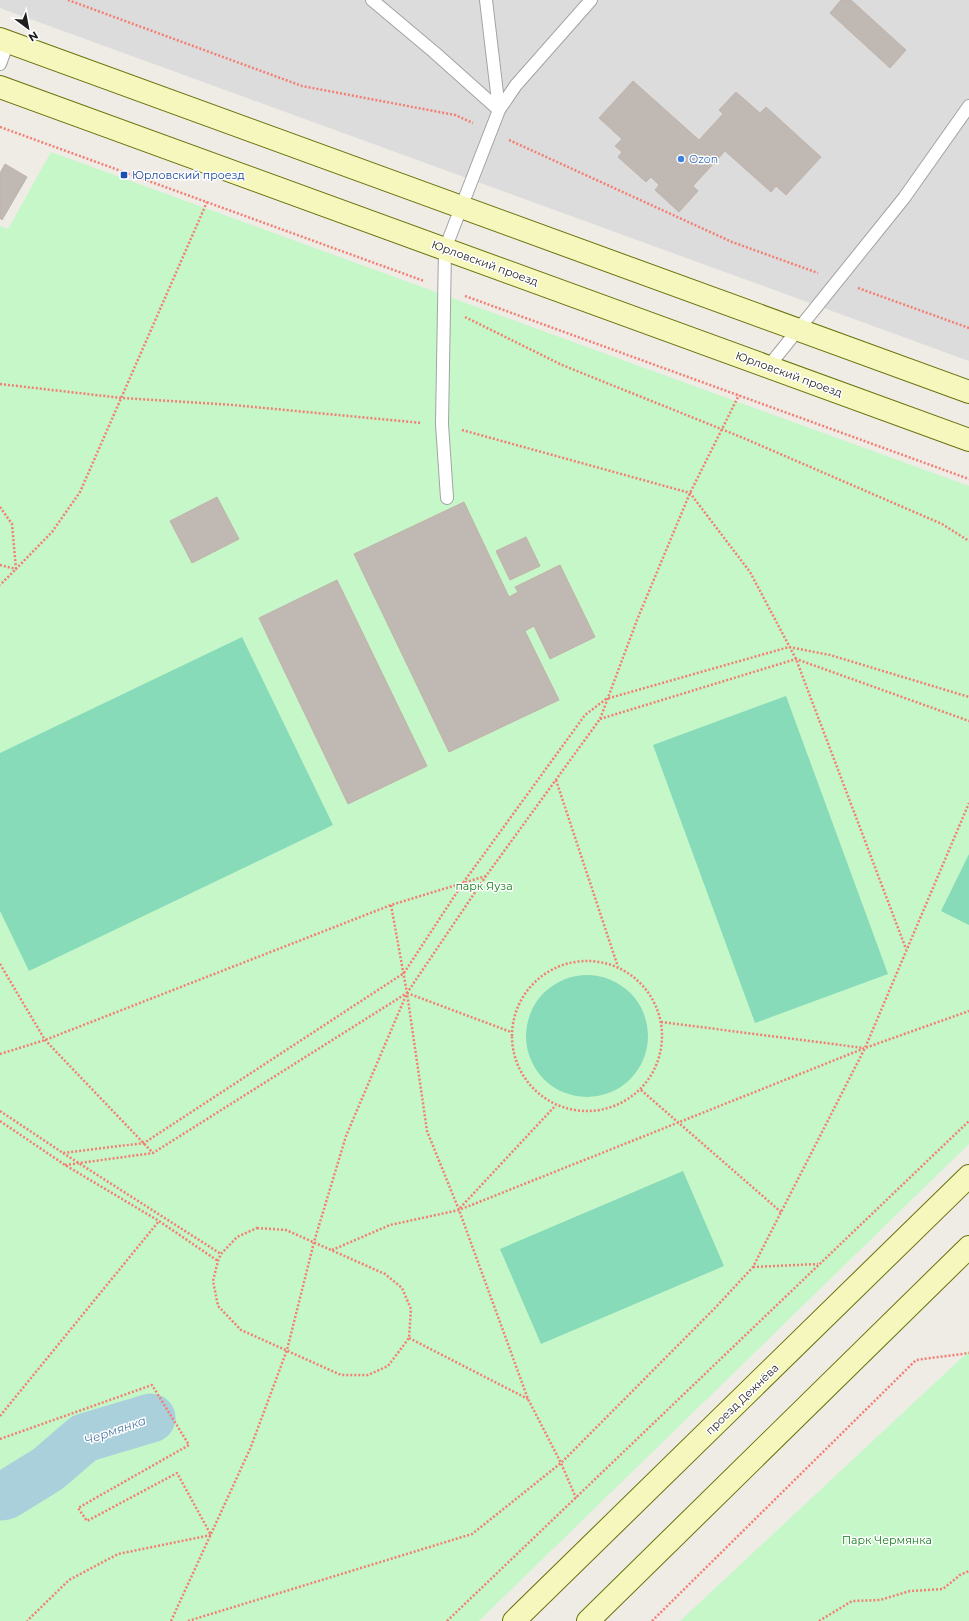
<svg xmlns="http://www.w3.org/2000/svg" width="969" height="1621" font-family="Montserrat,sans-serif">
  <rect width="100%" height="100%" fill="#efece6"/>
  <!-- residential -->
  <path fill="#dddcdc" d="M0,0H969V361L0,8Z"/>
  <!-- park -->
  <path fill="#c5f7c9" d="M51,152L969,486V1144L479,1621H0V226L8,229Z
    M969,1351V1621H680Z"/>
  <!-- pitch -->
  <path fill="#88dbb9" d="M242,637L333,825L29,971L0,911V753Z
    M786,696L888,974L755,1023L653,745Z
    M969,854V925L941,911Z
    M526 1036a61 61 0 1 1 122 0a61 61 0 1 1-122 0Z
    M683,1171L724,1266L541,1344L500,1249Z"/>
  <g fill="none" stroke-linecap="round" stroke-linejoin="round">
    <!-- river -->
    <path stroke="#a9d0db" stroke-width="49" d="M0,1496L6,1495L48,1469L84,1438L151,1418"/>
  </g>
  <!-- building -->
  <path fill="#c0b8b3" stroke="#c1b3a9" d="M841,0H851L906,50L890,68L830,13Z
    M633,81L699,140L723,114L719,110L736,92L760,113L766,107L821,157L786,195L776,186L771,192L725,151L693,186L698,191L679,212L655,190L659,185L651,177L646,182L618,157L622,152L615,146L622,139L599,118Z
    M5,164L27,177L2,220L0,218V173Z
    M217,497L239,539L192,563L170,521Z
    M464,502L509,597L518,592L515,587L560,565L595,637L550,659L534,626L525,631L559,700L449,752L354,554Z
    M526,537L540,566L510,580L496,551Z
    M337,580L427,766L348,804L259,618Z"/>
  <g fill="none" stroke-linecap="round" stroke-linejoin="round">
    <defs>
      <path id="service" d="M372,0L434,52L499,110
        M486,0L499,110
        M0,64L8,42
        M768,367L904,198L969,106
        M447,498L442,424L445,249L499,110L516,85L591,0"/>
      <path id="secondary" d="M0,39L969,392
        M0,87L969,440
        M514,1621L969,1176
        M588,1621L969,1247"/>
    </defs>
    <!-- service casing -->
    <use href="#service" stroke="#a3a3a3" stroke-width="14"/>
    <!-- secondary casing -->
    <use href="#secondary" stroke="#69720a" stroke-width="24"/>
    <!-- path -->
    <path stroke="#f37e73" stroke-width="2.5" stroke-dasharray="2 2" stroke-linecap="butt" d="M68,0L302,86L455,115L473,123
      M0,127L424,281
      M509,140L732,242L818,273
      M858,288L969,328
      M465,296L969,479
      M465,317L562,365L741,437L942,524L969,541
      M0,384L122,398L233,405L422,423
      M462,430L690,493L750,572L796,659L906,949
      M0,507L12,524L16,569L0,585
      M0,565L16,569L52,532L80,492L207,202
      M600,719L796,659L969,721
      M556,780L618,967
      M391,905L407,993L427,1131L459,1210L528,1399L561,1463L576,1498
      M512 1036a75 75 0 1 1 150 0a75 75 0 1 1-150 0Z
      M0,964L45,1040L153,1153
      M407,993L511,1032
      M661,1022L864,1048
      M0,1054L45,1040L391,905L486,876
      M641,1090L781,1212
      M0,1111L63,1153L144,1143L404,973L463,883L585,715L606,699L789,647L830,655L969,697
      M0,1121L65,1165L159,1221L218,1261
      M63,1153L221,1254
      M65,1165L153,1153L407,993
      M460,1208L556,1105
      M257,1228L286,1230L385,1274L402,1288L411,1309L409,1338L388,1366L368,1375H341L241,1330L218,1306L213,1281L218,1261L221,1254L237,1237Z
      M332,1250L390,1225L459,1210L865,1048L969,1011
      M753,1267L818,1264
      M409,1338L528,1399
      M0,1416L159,1221
      M0,1439L152,1385L189,1445L78,1508L87,1521L177,1473L211,1535L118,1554L69,1580L27,1621
      M171,1621L250,1449L287,1350L314,1242L346,1136L407,993L486,876L600,719L637,620L690,493L739,395
      M188,1621L472,1534L561,1463L716,1307L753,1267L865,1048L969,803
      M447,1621L969,1121
      M652,1621L916,1360L969,1353
      M819,1621L852,1601L880,1600L910,1591L943,1589L960,1575L969,1571"/>
    <!-- service -->
    <use href="#service" stroke="#fff" stroke-width="12"/>
    <!-- secondary -->
    <use href="#secondary" stroke="#f5f7bd" stroke-width="22"/>
  </g>
  <!-- markers -->
  <circle fill="#3f7fe0" stroke="#fff" stroke-width="1.5" cx="681" cy="159" r="4"/>
  <rect fill="#1a4fb4" stroke="#fff" stroke-width="1.5" x="120" y="171" width="8" height="8" rx="2"/>
  <g text-anchor="middle" dominant-baseline="central" stroke-width="3" stroke-linejoin="round" paint-order="stroke">
    <!-- shop labels -->
    <g font-size="11" fill="#366cbe" stroke="#fff" text-anchor="start">
      <text x="689" y="159">Ozon</text>
    </g>
    <!-- transit labels -->
    <g font-size="11" fill="#164399" stroke="#fff" text-anchor="start">
      <text x="132" y="175">Юрловский проезд</text>
    </g>
    <!-- street labels -->
    <g font-size="11" fill="#1f1f1f" stroke="#fff">
      <text transform="translate(485 263) rotate(20)">Юрловский проезд</text>
      <text transform="translate(789 374) rotate(20)">Юрловский проезд</text>
      <text transform="translate(742 1399) rotate(-44)">проезд Дежнёва</text>
    </g>
    <!-- park labels -->
    <g font-size="11" fill="#117a18" stroke="#fff">
      <text x="484" y="886">парк Яуза</text>
      <text x="887" y="1540">Парк Чермянка</text>
    </g>
    <!-- water labels -->
    <g font-size="12" font-style="italic" fill="#4d7aa3" stroke="#fff">
      <text transform="translate(115 1430) rotate(-19)">Чермянка</text>
    </g>
  </g>
  <!-- north arrow -->
  <g transform="translate(28 28) rotate(148)" stroke="#ffffff" stroke-width="3" paint-order="stroke">
  <path d="M0-3L7 15L0 10L-7 15Z" fill="#1f1f1f"/>
  <text y="-6" font-size="11" font-weight="bold" text-anchor="middle" fill="#1f1f1f">N</text>
  </g>
</svg>
